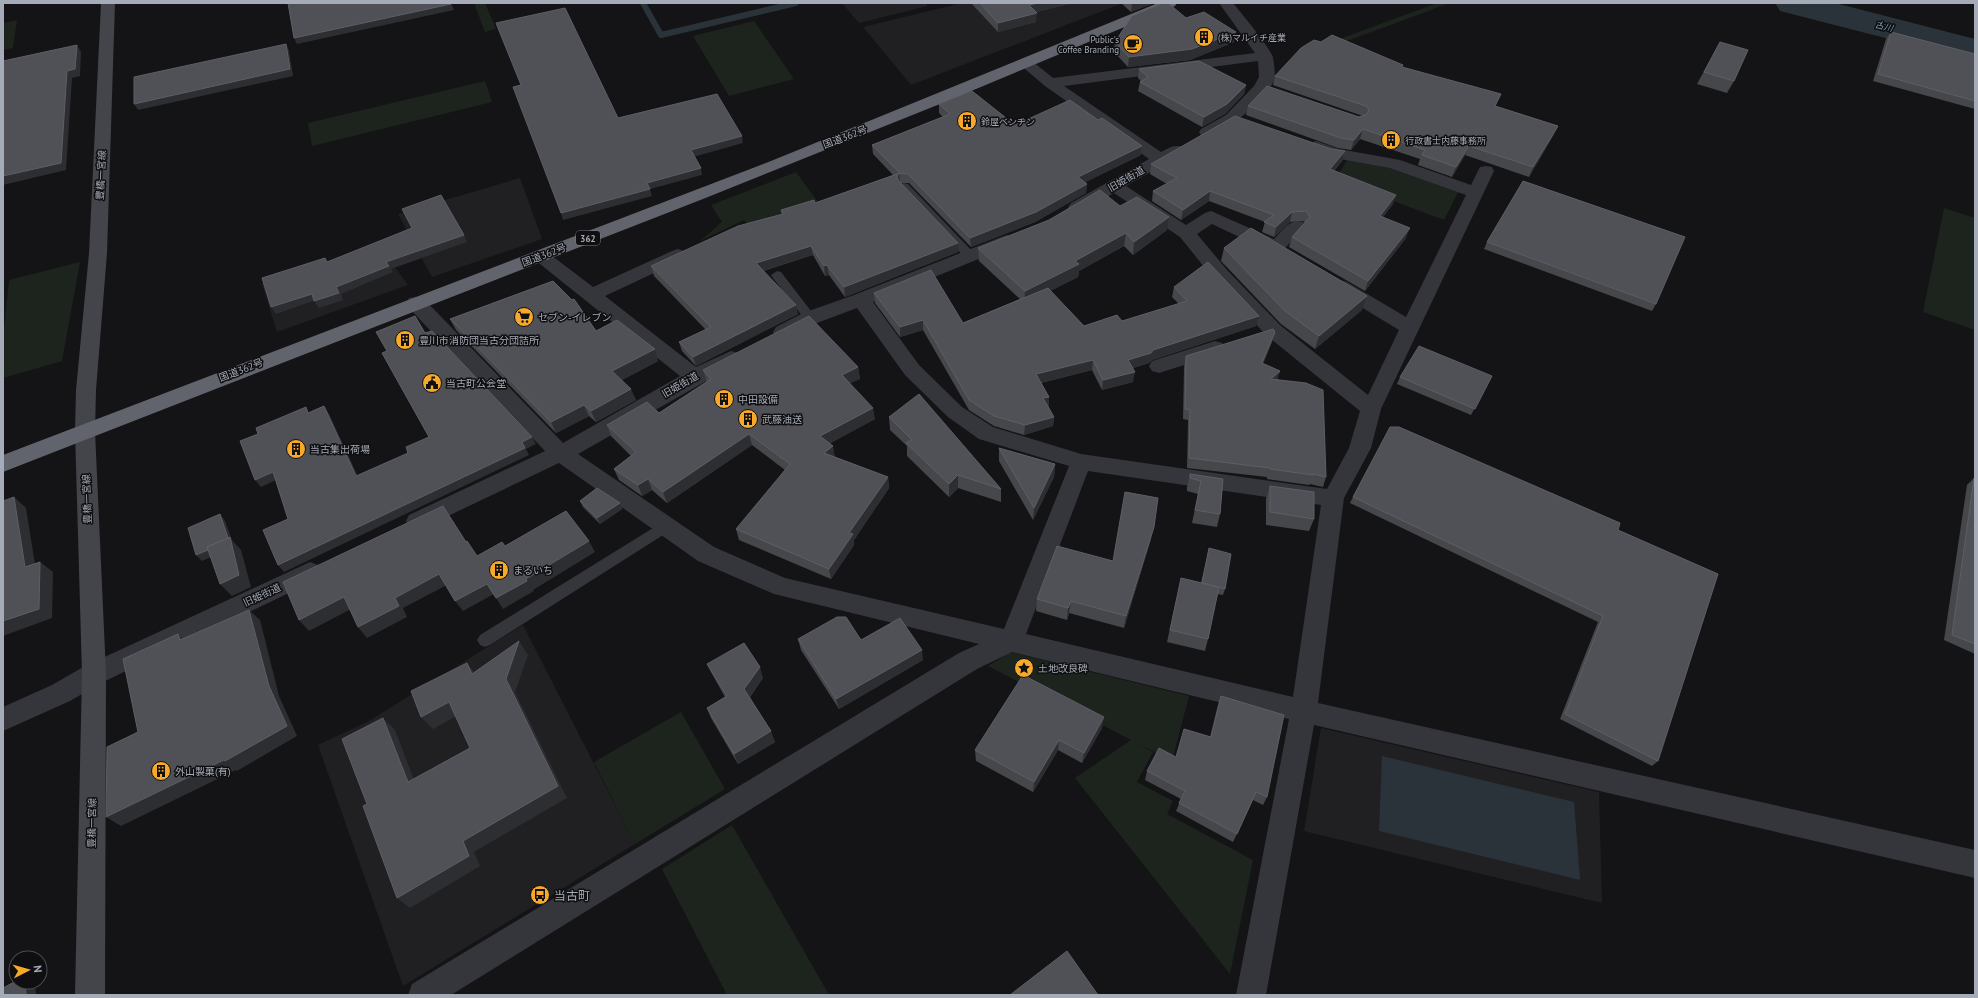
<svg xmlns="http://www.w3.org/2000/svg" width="1978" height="998" font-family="'PT Sans','Noto Sans JP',sans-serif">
  <rect width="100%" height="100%" fill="#141416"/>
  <!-- built -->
  <path fill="#202023" d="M842,3H925L928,6L859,23Z
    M962,3H1123L911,85L863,27Z
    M520,178L542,239L432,277L398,214Z
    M379,245L408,285L277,332L262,284Z
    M523,625L635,844L403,986L318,745L369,721Z
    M1321,728L1599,792L1602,903L1304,831Z"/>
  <!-- green -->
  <path fill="#1c241d" d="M474,3H485L496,29L485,32Z
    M1437,3H1450L1336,45L1329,43Z
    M17,20L13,48L3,50V23Z
    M754,21L794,79L729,96L693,36Z
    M485,81L492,102L312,146L308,123Z
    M1348,159L1393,168L1458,192L1444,220L1335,179Z
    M796,172L821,206L751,227L744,220L700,241L722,222L711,205Z
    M1944,208L1975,218V330L1923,312Z
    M80,262L62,361L3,378V339L9,280Z
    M1010,652L1189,696L1172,761L1133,741L1153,752L1137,782L1173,801L1167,814L1253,860L1230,974L1075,778L1131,740L988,666Z
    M681,712L725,789L635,844L594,762Z
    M732,825L829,995H727L662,869Z"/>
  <!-- water -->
  <path fill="#2a333a" d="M1382,756L1574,802L1580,880L1379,831Z"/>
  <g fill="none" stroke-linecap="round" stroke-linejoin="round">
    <!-- stream -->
    <path stroke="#2a333a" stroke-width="6" d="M643,3L661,35L796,3"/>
    <!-- river -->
    <path fill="#2a333a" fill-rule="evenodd" d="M1775,3H1835L1975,39V61L1780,11Z"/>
    <!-- lane -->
    <path fill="#35363b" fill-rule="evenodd" d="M904,183L908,184L974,253L976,256L974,259H966L900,188L899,186L900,184Z
      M777,271L781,272L814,315L816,318L814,321H806L773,278L771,275Z
      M666,520L671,522L673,526L671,530L490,645L485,647L480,645L477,640L480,635Z"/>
    <!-- street -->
    <path fill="#35363b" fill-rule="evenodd" d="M1219,3H1233C1241,13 1271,48 1273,58C1274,63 1275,71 1275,77C1272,95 1220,140 1201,135L1199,132L1201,129L1226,115L1254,86L1259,77L1258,61L1064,86L1161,152C1169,148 1174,144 1183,147L1185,150L1183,153L1126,186L1186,225L1205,213L1211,211L1274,239C1283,230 1290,218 1303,222L1306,226L1303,230L1281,252L1275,254L1212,224L1197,234L1227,270L1280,325L1368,395L1399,330L1333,290L1331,286L1333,282L1340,280L1347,282L1406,317L1466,195L1390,168L1329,157L1310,149L1308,146L1310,143L1316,141L1339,149L1400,160L1471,185L1480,167L1486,166L1492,167L1494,171L1381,409L1371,448L1344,498L1318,703L1975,850V878L1314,725L1266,995H1236L1289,719L1012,652L977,669L451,995H408L412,984L959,653L979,644L774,594L698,561L559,463L425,527L417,530L409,527L406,521L409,515L545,451L409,308L407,303L409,298L416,297L423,298L563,443L680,376L535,260L532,256L535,252L541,250L547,252L593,287L672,251L678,249L684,251L687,255L684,259L605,296L696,367L731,351L738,353L741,358L738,363L578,454L714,547L785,578L1004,629L1069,466L979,439L948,417L905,375L857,308L817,323L783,339L776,337L773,332L776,327L803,313L854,295L1001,237L1007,235L1013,237L1016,241L1013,245L873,302L919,365L962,407L993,427L1081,454L1327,489L1349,448L1360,411L1266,335L1213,278L1180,237L1114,193C1101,200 1085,215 1071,211L1068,207L1071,203L1149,159L1045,86L1019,64L1022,61H1032L1053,78L1255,53ZM1088,471L1321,505L1293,697L1026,634Z
      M1215,341L1222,343L1225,348L1222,353L1159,373L1152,371L1149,366L1152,361Z
      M310,562L318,565L322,572L318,579L103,682L70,701L3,731V707L52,685L85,666Z"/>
    <!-- secondary -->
    <path fill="#43454b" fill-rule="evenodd" d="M101,3H115L107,253L96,390L95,431L106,674L105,995H75L82,674L75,431L76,390L89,253Z"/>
    <!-- highway -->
    <path fill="#61646c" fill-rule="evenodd" d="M1158,3H1177L1175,6L940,104L703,199L3,472V455L771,161Z"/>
  </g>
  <!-- wall -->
  <path fill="#45474b" d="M971,3H1073L1036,12V22L998,32Z
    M1121,3H1154L1131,12Z
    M1186,18L1234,42L1190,60L1128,67L1114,52L1115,42Z
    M1891,32L1975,54V109L1873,81L1886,39Z
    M1321,42L1403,67L1495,106L1558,126L1553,136L1529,177L1465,155L1452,177L1418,165L1420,159L1360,139L1351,150L1338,148L1246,115L1248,106L1359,117L1363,116L1273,85L1275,76Z
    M1720,42L1734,81L1727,93L1697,84Z
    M1139,69L1246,85L1244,94L1225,114L1202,127L1138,91L1140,82L1141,81L1138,78Z
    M939,104L1015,125L1098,120L1142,146L1141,155L1085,182L1087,184L1086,193L1035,222L971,247L909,183H901L958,252L845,297L829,275L825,276L813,255L763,271L798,314L696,366L682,351L679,342L706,330L654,276L651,266L782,215L781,210L815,203L893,175L873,154L872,145L943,117L939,113Z
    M1331,149L1345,151L1342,161L1334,171L1393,204L1383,217L1406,238L1365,291L1289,247L1292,237L1305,223L1303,221L1290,222L1274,237L1262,232L1265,222L1209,201L1181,220L1152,201L1153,191L1167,184L1150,174L1151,164Z
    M1120,206L1167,230L1133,255L1124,246L1079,271L1078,277L1050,291L1084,326L1122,321L1179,304L1172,297L1174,287L1256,326L1152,360L1149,363L1133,368V382L1102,390L1092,370L1041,383L1049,397V406L1048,407L1054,417L1053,426L1024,435L994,426L969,410L923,330L900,337L875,303L874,293L963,323L1020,299L979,261L978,248Z
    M1487,242L1656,304L1652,311L1484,249Z
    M1224,248L1362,310L1315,349L1281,324L1221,261Z
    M572,300L596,331L658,361L622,380L636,400L596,422L589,416L556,433L456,330L450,319Z
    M1275,332L1272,342L1263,364L1280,371L1277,379L1326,477L1323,487L1310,484L1309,485L1267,479V477L1187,468L1188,420L1183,419L1184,367L1186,356Z
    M858,367L860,379L850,383L875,419L830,443L835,457L888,477L889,488L854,540V545L831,579L739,540L736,529L785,470L752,445L667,503L652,490L642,496L619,480L614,469L631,456L611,436L607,425L659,413L707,382L703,370Z
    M1492,376L1471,415L1397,384L1400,377Z
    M889,417L1001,489V502L958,488L949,497L907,456V446L890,430Z
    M999,448L1055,464L1054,477L1033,520L999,461Z
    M1190,474L1223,479L1220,514L1217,527L1192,523L1198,494L1187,491V487Z
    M1974,478L1975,479V654L1944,640L1967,485Z
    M1270,486L1314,519L1309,531L1266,525V499Z
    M1353,497L1618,530L1658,761L1652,766L1560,719L1598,622L1350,503Z
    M580,501L620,503L622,509L600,524L583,507Z
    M1151,539L1124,628L1069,613L1067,620L1036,611L1037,599L1113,561Z
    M1209,548L1225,589L1223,595L1217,594L1208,639L1205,651L1167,642L1181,578L1201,583Z
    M798,639L923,660L839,709L801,650Z
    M707,664L763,678L750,697L775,742L738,764L711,718L707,708L725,697L712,674Z
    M1221,696L1267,797L1263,805L1253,800L1233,842L1176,811L1181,799L1145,780L1147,771L1176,757L1184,729L1210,737L1218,705Z
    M1102,728L1082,763L1058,750L1033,792L976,761L975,750Z"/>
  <!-- shaded-wall -->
  <path fill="#2d2e31" d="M451,3L454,10L297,44L294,38Z
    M1038,3H1073L1029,14V5Z
    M1132,3H1154L1131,12Z
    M1037,13L1036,22L998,32V23Z
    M1236,32L1234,42L1190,60L1128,67L1129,57Z
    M286,44L289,51L293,76L138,110L134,104Z
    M77,45L81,52L80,76L72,78L66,170L3,185V176L67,71Z
    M1246,85L1244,94L1225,114L1202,127L1204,117Z
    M1558,126L1553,136L1529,177L1533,167Z
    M1363,129L1360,139L1351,150L1354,140Z
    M742,136L743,143L693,157L691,150Z
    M1142,146L1141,155L1078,186V177Z
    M1469,146L1465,155L1452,177L1456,167Z
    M1345,151L1342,161L1327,179L1330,169Z
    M701,168L702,175L650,189L652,196L563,220L561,213L647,183Z
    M899,173L900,183L897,176Z
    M1087,184L1086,193L1035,222L971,247L970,238Z
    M1210,191L1209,201L1181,220L1183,210Z
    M1396,195L1393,204L1376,226L1380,216Z
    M1292,212L1290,222L1274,237L1276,227Z
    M1169,217L1167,230L1133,255L1134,242Z
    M1410,228L1406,238L1365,291L1368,281Z
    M1126,233L1124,246L1079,271L1078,277L1024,304L1025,291L1075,261Z
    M464,235L467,242L391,269L393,272L341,294L343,300L319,308L314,301L336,287L386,262Z
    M958,243V252L845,297L844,287Z
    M811,246L813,255L758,272L756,263Z
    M827,265L829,275L825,276L824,266Z
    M312,294L316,300L276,314L271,307Z
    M1367,296L1362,310L1315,349L1319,336Z
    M796,305L798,314L696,366L693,357Z
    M1259,316L1256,326L1152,360L1149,363L1127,370L1128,360L1153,350Z
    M923,320V330L900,337V327Z
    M1275,332L1272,342L1259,374L1262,363Z
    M655,349L658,361L616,383L612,371Z
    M1093,360L1092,370L1036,384V374Z
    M858,367L860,379L844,386L842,375Z
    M1280,371L1277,381L1271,379Z
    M1135,372L1133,382L1102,390L1103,380Z
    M631,389L636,400L596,422L591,411Z
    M1049,397V406L1043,408V398Z
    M584,405L589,416L556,433L551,422Z
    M324,406L329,414L361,483L356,476Z
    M873,408L875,419L822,448L820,436Z
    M1054,417L1053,426L1024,435L1025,425Z
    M749,434L752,445L667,503L663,492Z
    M532,437L536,444L526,449L529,455L284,572L278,565Z
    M833,446L835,457L824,453Z
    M1055,464L1054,477L1033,520L1034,508Z
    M273,472L278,479L261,487L255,480Z
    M958,475V488L949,497V484Z
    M888,477L889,488L854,540V545L831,579L829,569L849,533Z
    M648,479L652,490L642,496L638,485Z
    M14,497L26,508L37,577L25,567Z
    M620,503L622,509L600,524L597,518Z
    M220,514L225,521L232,540L241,550L251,587L232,596L220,584L232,548L202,561L196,555Z
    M1154,527L1151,539L1124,628L1126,616Z
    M589,541L595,552L533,590L534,591L503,609L496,598Z
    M40,562L53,572L52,618L3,636V621Z
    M439,574L447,585L403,608L407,617L367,638L358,627L395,598Z
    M487,584L494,594L463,611L455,601Z
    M344,597L353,608L309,631L299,620Z
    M1071,601L1069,613L1067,620L1068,608Z
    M249,610L260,620L279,696L297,736L237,771L236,770L121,826L106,817L224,760L269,686Z
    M178,634L190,644L180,640Z
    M519,641L528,655L515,692L567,798L474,852L480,866L410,908L397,898L506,679Z
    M922,650L923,660L839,709L836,699Z
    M467,663L477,676L472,674Z
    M760,667L763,678L748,699L744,689Z
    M449,702L460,714L433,729L421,717Z
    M1104,717L1102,728L1082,763L1084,753Z
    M383,718L395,730L419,793L408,782Z
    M771,731L775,742L738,764L734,754Z
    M1059,740L1058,750L1033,792L1034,782Z
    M25,982H35L36,995H26Z"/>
  <!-- building -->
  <path fill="#505157" stroke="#5d5f66" d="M288,3H451V4L294,38Z
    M980,3H1038L1029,5L1037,13L998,23Z
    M1163,3H1168L1186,18L1204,12L1236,32L1192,49L1129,57L1115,42L1132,16Z
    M565,8L618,118L717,94L742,136L691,150L701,168L647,183L650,189L561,213L513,87L521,85L496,23Z
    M1891,32L1975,54V101L1878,74Z
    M1332,35L1403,65L1402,67L1501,94L1495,106L1558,126L1533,167L1469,146L1456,167L1422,155L1425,150L1363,129L1354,140L1341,138L1248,106L1267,86L1359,117L1367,114L1369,110L1366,106L1275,76L1301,48L1314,40L1321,42Z
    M1720,42L1748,50L1734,81L1704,72Z
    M286,44L290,69L134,104V77Z
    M77,45L75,69L67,71L61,163L3,176V61Z
    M1199,61L1246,85L1227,104L1204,117L1140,82L1148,77L1139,69Z
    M972,91L1015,125L1070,100L1098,120L1102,118L1142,146L1078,177L1087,184L1036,212L970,238L908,174L899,173L897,176L898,180L958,243L844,287L827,265L824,266L811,246L756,263L796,305L693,357L679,342L711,327L651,266L738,226L783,214L781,210L814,200L815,203L900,173L872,145L950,114L939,104Z
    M1235,116L1331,149L1345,151L1330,169L1396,195L1380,216L1410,228L1368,281L1292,237L1310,217L1306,211L1292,212L1276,227L1264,222L1274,215L1210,191L1183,210L1153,191L1177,178L1151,164Z
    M1523,181L1685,237L1656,304L1487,242Z
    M1100,190L1120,206L1137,197L1169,217L1134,242L1126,233L1075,261L1079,264L1025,291L978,248L1049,220Z
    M441,195L464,235L386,262L389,266L336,287L339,293L314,301L312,294L271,307L262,278L325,258L327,262L412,228L402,209Z
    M1251,228L1367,296L1319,336L1285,311L1224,248Z
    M1208,262L1259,316L1153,350L1151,353L1128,360L1135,372L1103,380L1093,360L1036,374L1049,397L1043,398L1054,417L1025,425L994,416L969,400L923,320L900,327L874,293L931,270L963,323L1048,288L1084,326L1117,315L1122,321L1187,301L1174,287Z
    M553,281L572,300L574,299L596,331L617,320L655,349L612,371L631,389L591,411L584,405L551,422L450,319Z
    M415,316L425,333L432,331L532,437L522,442L525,448L278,565L263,530L288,519L273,472L255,480L240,441L258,434L256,428L306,407L308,413L324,406L356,476L408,453L406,447L429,437L382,353L387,351L376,332Z
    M809,316L858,367L842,375L873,408L820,436L833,446L824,453L888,477L849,533L853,534L829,569L736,529L790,464L749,434L663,492L648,479L638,485L614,469L636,452L607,425L647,402L659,413L711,379L703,370Z
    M1273,329L1275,332L1262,363L1280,371L1271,379L1306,383L1323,390L1326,477L1313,474V475L1270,469V468L1189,458L1190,410L1185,409L1186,356Z
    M1419,346L1492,376L1475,409L1400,377Z
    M919,394L1001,489L958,475L949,484L906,443L912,440L889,417Z
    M1390,427H1399L1620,523L1618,530L1718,574L1658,761L1565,714L1603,616L1353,497Z
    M999,448L1055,464L1034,508Z
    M1190,474L1223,479L1220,514L1195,510L1201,481L1190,478Z
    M1974,478L1975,479V644L1952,635Z
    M1270,486L1314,492V519L1270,512Z
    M597,488L620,503L597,518L580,501Z
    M1125,492L1158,498L1154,527L1126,616L1071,601L1068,608L1037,599L1057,546L1113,561Z
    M14,497L25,567L40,562L39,609L3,621V501Z
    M443,506L466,542L467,541L477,556L502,542L505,546L566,511L589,541L526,579L527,581L496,598L487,584L455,601L439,574L395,598L399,606L358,627L344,597L299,620L283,582Z
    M220,514L228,538L207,547L208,550L196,555L188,528Z
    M230,537L239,575L220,584L207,547Z
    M1209,548L1231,554L1225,589L1202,583Z
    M1181,578L1219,587L1208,639L1170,630Z
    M249,610L269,686L287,726L225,761L224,760L106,817L107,747L138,732L123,659L178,634L180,640Z
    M837,617H846L861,640L900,618L922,650L836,699L798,639Z
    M519,641L506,679L558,786L463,841L469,856L397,898L363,806L367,804L342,739L383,718L408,782L470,748L449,702L421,717L411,691L467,663L472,674Z
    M744,643L760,667L744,689L771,731L734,754L707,708L727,696L707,664Z
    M1023,675L1104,717L1084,753L1059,740L1034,782L975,750Z
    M1221,696L1284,715L1267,797L1256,792L1237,834L1179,803L1185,791L1147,771L1159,748L1176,757L1184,729L1211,737Z
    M1067,951L1098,995H1010Z
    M16,981V982H25L26,995H3V988Z"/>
  <!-- icons -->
  <defs>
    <symbol id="building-disc" viewBox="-11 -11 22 22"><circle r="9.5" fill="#f8a929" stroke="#0f0f11"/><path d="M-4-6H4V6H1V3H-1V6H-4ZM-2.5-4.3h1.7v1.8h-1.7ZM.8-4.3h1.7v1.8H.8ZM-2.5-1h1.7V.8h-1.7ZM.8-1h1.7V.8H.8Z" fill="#111"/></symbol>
    <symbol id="cafe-disc" viewBox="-11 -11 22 22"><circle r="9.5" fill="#f8a929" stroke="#0f0f11"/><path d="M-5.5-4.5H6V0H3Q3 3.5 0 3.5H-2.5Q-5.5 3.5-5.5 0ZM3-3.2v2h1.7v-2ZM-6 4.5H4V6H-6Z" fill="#111"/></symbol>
    <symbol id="supermarket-disc" viewBox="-11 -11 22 22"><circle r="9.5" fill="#f8a929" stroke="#0f0f11"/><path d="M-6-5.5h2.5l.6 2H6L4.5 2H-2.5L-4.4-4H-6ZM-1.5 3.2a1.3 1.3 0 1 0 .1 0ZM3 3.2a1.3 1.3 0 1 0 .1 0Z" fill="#111"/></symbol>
    <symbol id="civic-disc" viewBox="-11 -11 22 22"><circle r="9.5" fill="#f8a929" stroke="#0f0f11"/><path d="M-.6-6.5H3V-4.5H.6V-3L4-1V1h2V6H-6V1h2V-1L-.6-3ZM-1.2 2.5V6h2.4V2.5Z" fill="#111"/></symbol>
    <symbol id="sight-disc" viewBox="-11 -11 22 22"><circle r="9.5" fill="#f8a929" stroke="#0f0f11"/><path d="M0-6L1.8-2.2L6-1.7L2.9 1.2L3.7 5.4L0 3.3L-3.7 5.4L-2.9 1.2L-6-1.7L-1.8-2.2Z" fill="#111"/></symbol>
    <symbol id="bus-disc" viewBox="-11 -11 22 22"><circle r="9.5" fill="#f8a929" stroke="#0f0f11"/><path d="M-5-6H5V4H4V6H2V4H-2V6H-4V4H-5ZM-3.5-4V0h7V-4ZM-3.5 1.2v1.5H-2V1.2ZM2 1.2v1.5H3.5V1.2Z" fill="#111"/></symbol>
  </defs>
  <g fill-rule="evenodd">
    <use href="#building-disc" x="1193" y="26" width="22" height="22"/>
    <use href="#cafe-disc" x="1122" y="33" width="22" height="22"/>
    <use href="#building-disc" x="956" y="110" width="22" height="22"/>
    <use href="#building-disc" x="1380" y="129" width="22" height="22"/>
    <use href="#supermarket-disc" x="513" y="306" width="22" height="22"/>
    <use href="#building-disc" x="394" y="329" width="22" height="22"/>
    <use href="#civic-disc" x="421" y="372" width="22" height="22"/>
    <use href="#building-disc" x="713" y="388" width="22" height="22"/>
    <use href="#building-disc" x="737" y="408" width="22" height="22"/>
    <use href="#building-disc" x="285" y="438" width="22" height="22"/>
    <use href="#building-disc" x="488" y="559" width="22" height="22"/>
    <use href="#sight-disc" x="1013" y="657" width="22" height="22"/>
    <use href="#building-disc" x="150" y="760" width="22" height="22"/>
    <use href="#bus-disc" x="529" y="884" width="22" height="22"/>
  </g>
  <g text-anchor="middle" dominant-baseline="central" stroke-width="3" stroke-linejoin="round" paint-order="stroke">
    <!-- far-water labels -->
    <g font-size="9" font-style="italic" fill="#7a9bb3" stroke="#0f0f11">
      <text transform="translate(1884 26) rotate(14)">古川</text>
    </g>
    <!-- far-poi labels -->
    <g font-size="9" fill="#a5abb7" stroke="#0f0f11" text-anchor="start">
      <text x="1218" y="37">(株)マルイチ産業</text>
      <text x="1119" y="39" text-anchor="end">Public's<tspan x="1119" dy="10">Coffee Branding</tspan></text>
      <text x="981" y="121">鈴屋ベンヂン</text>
      <text x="1405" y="140">行政書士内藤事務所</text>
    </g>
    <!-- shield labels -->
    <rect fill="#0f0f11" stroke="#787c85" stroke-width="1" x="576" y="231" width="24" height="14" rx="3"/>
    <g font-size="9" font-weight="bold" fill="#a5abb7">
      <text x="588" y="238">362</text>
    </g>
    <!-- street labels -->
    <g font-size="10" fill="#a5abb7" stroke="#0f0f11">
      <text transform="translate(845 137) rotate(-21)">国道362号</text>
      <text transform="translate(101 175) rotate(-87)">豊橋一宮線</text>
      <text transform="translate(1126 179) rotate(-30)">旧姫街道</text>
      <text transform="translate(544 255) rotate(-21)">国道362号</text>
      <text transform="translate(241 370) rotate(-21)">国道362号</text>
      <text transform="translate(680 385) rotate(-30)">旧姫街道</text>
      <text transform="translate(87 499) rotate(-92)">豊橋一宮線</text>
      <text transform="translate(262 595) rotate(-25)">旧姫街道</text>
      <text transform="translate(92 823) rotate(-89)">豊橋一宮線</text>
    </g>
    <!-- poi labels -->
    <g font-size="10" fill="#a5abb7" stroke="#0f0f11" text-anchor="start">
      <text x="538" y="317">セブン-イレブン</text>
      <text x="419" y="340">豊川市消防団当古分団詰所</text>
      <text x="446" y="383">当古町公会堂</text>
      <text x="738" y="399">中田設備</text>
      <text x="762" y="419">武藤油送</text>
      <text x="310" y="449">当古集出荷場</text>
      <text x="513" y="570">まるいち</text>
      <text x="1038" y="668">土地改良碑</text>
      <text x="175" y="771">外山製菓(有)</text>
    </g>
    <!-- near-poi labels -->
    <g font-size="12" fill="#a5abb7" stroke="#0f0f11" text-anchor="start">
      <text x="554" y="895">当古町</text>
    </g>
  </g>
  <!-- border -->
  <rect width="1978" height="998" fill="none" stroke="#a5abb7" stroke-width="8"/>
  <!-- north arrow -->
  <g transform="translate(28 970) rotate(84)"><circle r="19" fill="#0f0f11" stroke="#4b4d53"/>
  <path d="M0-3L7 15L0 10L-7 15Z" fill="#f8a929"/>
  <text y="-6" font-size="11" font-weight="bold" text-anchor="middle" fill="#a5abb7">N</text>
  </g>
</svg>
